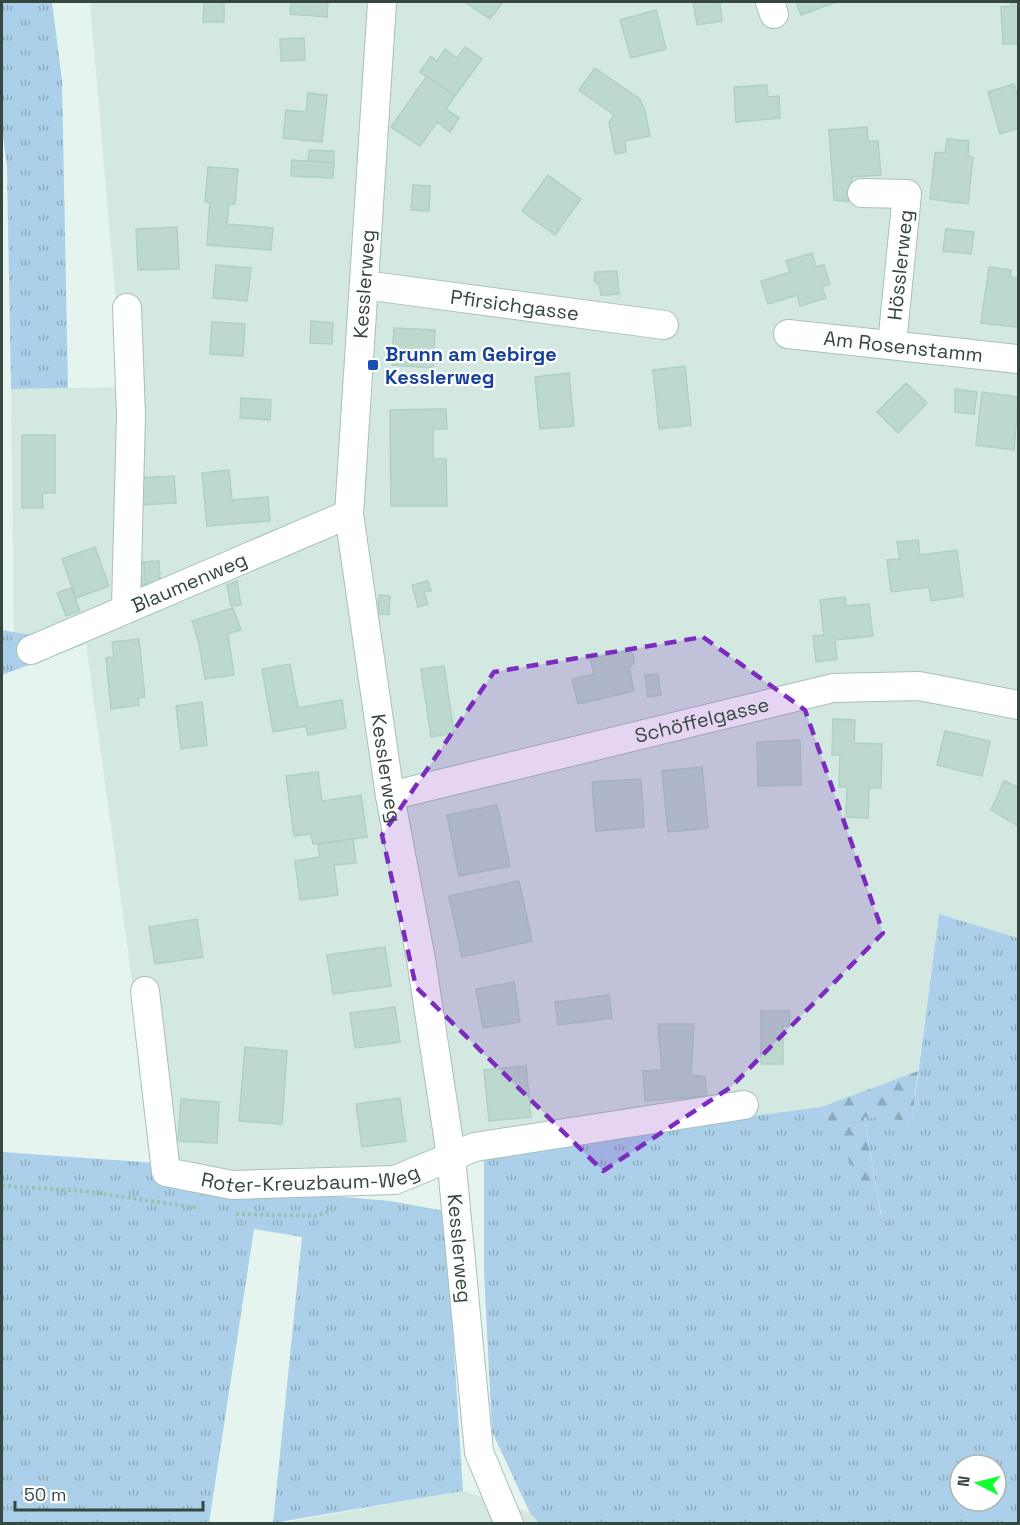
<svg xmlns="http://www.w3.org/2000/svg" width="1020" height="1525" font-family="'Space Grotesk',sans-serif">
  <defs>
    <pattern id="grass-tufts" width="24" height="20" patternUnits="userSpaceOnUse" patternTransform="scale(1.5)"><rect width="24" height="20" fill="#acd0ea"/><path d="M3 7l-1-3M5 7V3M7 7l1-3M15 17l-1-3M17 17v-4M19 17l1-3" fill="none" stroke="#8dabbf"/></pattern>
    <pattern id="forest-firs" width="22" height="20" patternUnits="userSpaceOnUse" patternTransform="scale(1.5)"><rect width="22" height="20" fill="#acd0ea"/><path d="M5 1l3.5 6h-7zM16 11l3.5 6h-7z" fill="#8dabbf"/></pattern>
  </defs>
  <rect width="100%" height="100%" fill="#e6f4ef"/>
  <!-- residential -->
  <path fill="#d3e8e1" d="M90,2H1018V938L939,914L918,1071L821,1107L484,1151L427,1183L321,1195L157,1163L86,644L14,632L11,389L123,387Z
    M463,1491L530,1513L539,1523L277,1524Z"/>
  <!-- grass -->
  <path fill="url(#grass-tufts)" fill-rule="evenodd" d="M2,2H52L62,80L68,388L11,389L7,168L2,128Z
    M2,630L85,644L2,675Z
    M939,914L1018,938V1523H539L530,1513L492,1432L484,1272V1151L821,1107L882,1220L864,1116L912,1121ZM960,1465H996V1501H960Z
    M2,1152L157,1163L321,1195L390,1201L445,1211L463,1491L273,1523L302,1237L254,1229L209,1523H2Z"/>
  <!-- forest -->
  <path fill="url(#forest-firs)" d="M918,1071L912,1121L864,1117L882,1222L821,1107Z"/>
  <!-- building -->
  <path fill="#bdd9cd" stroke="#add1c2" stroke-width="1.5" d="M204,2H224V22H203Z
    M291,2H328L327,17L290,14Z
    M465,2H503L490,19Z
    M693,2H720L722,21L697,25Z
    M796,2H836L801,15Z
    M1011,2H1018V44H1003L1001,7L1011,6Z
    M656,10L666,49L631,58L620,20Z
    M304,38L305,60L281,61L280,39Z
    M465,47L482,59L455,96L420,72L431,56L437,61L445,49L457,58Z
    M595,68L640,99L645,111L650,136L625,141L626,152L615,154L609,123L614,115L579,90Z
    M427,76L455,96L446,109L459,118L450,132L437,122L420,146L391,127Z
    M1014,84L1018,98V128L1000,134L988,92Z
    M767,85L768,97L779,96L780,118L736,122L734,87Z
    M308,93L327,95L322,142L283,138L286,110L306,112Z
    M867,127L868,141H878L881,175L852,177L853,202L834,200L829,130Z
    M947,139L969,141L968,156L973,157L968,204L930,199L935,152L945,153Z
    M309,150L334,151V163L308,161Z
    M292,160L334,163L333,178L291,176Z
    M208,167L238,169L235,204H229L227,224L273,228L271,250L207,245L210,202H205Z
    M548,175L581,199L555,235L522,211Z
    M413,185L430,186L429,211L411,210Z
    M177,227L179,269L138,270L136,229Z
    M946,229L974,232L971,254L943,251Z
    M812,253L816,267L824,265L830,284L822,287L826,298L800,306L797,295L768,304L761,281L790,272L786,261Z
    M216,265L251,268L247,301L213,298Z
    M989,267L1011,270L1010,277L1018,278V327L981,323Z
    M617,271L619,294L601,295L599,284L594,281L595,272Z
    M311,321L333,323L332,344L310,343Z
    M212,322L245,324L243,356L210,354Z
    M394,328L435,330L433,368L392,365Z
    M685,366L691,425L659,429L653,370Z
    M569,373L574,426L540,429L535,377Z
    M906,383L927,403L898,433L877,412Z
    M955,389L977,392L974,414L955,412Z
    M982,392L1018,397L1014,450L976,445Z
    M241,398L271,400L270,420L240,418Z
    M446,409L447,429H433V459H446L447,506H391L390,410Z
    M22,435H55V493H42L43,508H22Z
    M229,470L232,500L268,497L270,521L207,526L202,473Z
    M174,476L176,503L138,505L136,478Z
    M918,540L920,555L957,550L963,596L931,601L929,587L891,592L887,560L900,559L897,542Z
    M95,547L109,586L76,598L62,559Z
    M159,561L160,580L146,584L144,562Z
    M144,562L146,584L135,587L133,563Z
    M237,581L241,605L231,606L227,585Z
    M428,581L431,591L424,592L428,604L418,607L412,585Z
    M71,588L80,611L66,616L57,593Z
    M379,595L390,596L389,614H378Z
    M845,597L846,606L869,604L873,636L835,640L837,659L816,662L813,636L824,635L820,600Z
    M233,608L241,630L228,634L234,675L205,679L199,644L192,621Z
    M139,639L145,697L138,698L139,705L111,709L106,658L114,657L112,642Z
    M625,651L631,652L634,657V663L629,668L634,691L578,704L572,679L594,674L590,659Z
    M290,664L298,708L342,700L346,728L308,735L306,726L273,732L262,669Z
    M444,666L454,733L431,737L421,669Z
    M658,674L661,695L648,697L645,675Z
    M202,702L207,745L181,749L176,706Z
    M833,719L855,720L854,743L882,744L881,788H869L868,818L846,817L847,787H839L840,755H832Z
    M945,731L990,741L982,776L937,765Z
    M800,740L801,785L758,786L757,742Z
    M702,767L708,828L668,832L662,771Z
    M318,772L322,801L361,795L367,837L313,844L311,834L294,836L286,776Z
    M641,779L644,827L596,831L592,782Z
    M1004,781L1018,787V826L991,810Z
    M497,805L510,866L459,876L447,815Z
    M353,839L356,863L334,865L338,895L300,900L295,861L320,857L318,844Z
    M519,881L532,941L462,957L449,896Z
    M197,919L203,957L155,964L149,927Z
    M385,947L391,986L333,994L327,955Z
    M514,982L520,1022L483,1028L476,989Z
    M609,995L612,1018L558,1025L555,1002Z
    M395,1007L400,1042L355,1048L350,1013Z
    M761,1011H790L789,1026H783V1064H761Z
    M658,1024H694L691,1075L705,1077L707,1096L645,1101L643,1071L662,1070Z
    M245,1047L287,1051L282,1124L239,1121Z
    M526,1066L531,1117L489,1121L484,1070Z
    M400,1098L406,1141L362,1147L356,1104Z
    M181,1099L219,1102L217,1143L178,1141Z"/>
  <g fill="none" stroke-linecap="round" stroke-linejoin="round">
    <defs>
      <g id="minor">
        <path id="s1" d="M382,2L349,514L390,796L421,959L451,1156L479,1452L509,1524"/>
        <path d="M770,2L774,14"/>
        <path d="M862,193L907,194L892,344"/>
        <path id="s2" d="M364,285L664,325"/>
        <path id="s3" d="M788,334L1018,359"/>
        <path d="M126,607L131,415L127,308"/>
        <path id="s4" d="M31,650L349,514"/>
        <path id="s5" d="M390,796L833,688L919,686L1018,705"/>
        <path id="s6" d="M145,991L166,1172L232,1185L395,1180L475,1147L744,1105"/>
      </g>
    </defs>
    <!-- minor casing -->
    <use href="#minor" stroke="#a8c0b7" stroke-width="30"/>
    <!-- path -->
    <path stroke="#98c2b2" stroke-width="4" stroke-dasharray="3 3" stroke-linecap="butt" d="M2,1186L83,1191L199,1208
      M236,1214L316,1216L333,1210"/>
    <!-- minor -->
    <use href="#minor" stroke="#fff" stroke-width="28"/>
  </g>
  <!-- marked area -->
  <path fill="#7b2cbf" fill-opacity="0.2" stroke="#7b2cbf" stroke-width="4.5" stroke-dasharray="12 8" stroke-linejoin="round" d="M703,637L805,710L883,933L731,1087L603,1171L416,987L382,835L494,672Z"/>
  <!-- markers -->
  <rect fill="#1a4fb4" stroke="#fff" stroke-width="2" x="367" y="359" width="12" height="12" rx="3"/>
  <g text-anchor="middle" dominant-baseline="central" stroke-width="4.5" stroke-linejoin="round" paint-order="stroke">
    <!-- street labels -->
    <g font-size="20" fill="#35473f" stroke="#fff">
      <text transform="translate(900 265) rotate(-84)">Hösslerweg</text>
      <text transform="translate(364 284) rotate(-86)">Kesslerweg</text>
      <text stroke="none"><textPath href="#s2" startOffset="152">Pfirsichgasse</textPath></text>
      <text stroke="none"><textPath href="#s3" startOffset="116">Am Rosenstamm</textPath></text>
      <text stroke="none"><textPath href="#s4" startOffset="172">Blaumenweg</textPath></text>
      <text stroke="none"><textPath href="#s5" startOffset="321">Schöffelgasse</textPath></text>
      <text stroke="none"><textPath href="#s1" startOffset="770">Kesslerweg</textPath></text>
      <text stroke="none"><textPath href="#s6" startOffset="328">Roter-Kreuzbaum-Weg</textPath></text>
      <text stroke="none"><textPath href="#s1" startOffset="1256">Kesslerweg</textPath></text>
    </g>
    <!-- transit labels -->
    <g font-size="20" font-weight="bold" fill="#164399" stroke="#fff" text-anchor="start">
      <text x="385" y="354">Brunn am Gebirge<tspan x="385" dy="23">Kesslerweg</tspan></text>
    </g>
  </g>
  <!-- border -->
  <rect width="1020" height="1525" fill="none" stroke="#35473f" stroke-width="6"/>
  <!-- north arrow -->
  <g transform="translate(978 1483) rotate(277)"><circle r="28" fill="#ffffff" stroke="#aeb5b2" stroke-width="1.5"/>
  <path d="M0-4.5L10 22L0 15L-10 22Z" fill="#11ff2d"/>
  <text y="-9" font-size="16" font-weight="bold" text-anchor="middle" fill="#35473f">N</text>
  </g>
  <!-- scale -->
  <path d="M15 1501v9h188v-9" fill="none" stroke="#35473f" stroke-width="3"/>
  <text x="24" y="1501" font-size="18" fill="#35473f" stroke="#ffffff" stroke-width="4.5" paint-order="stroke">50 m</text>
</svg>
